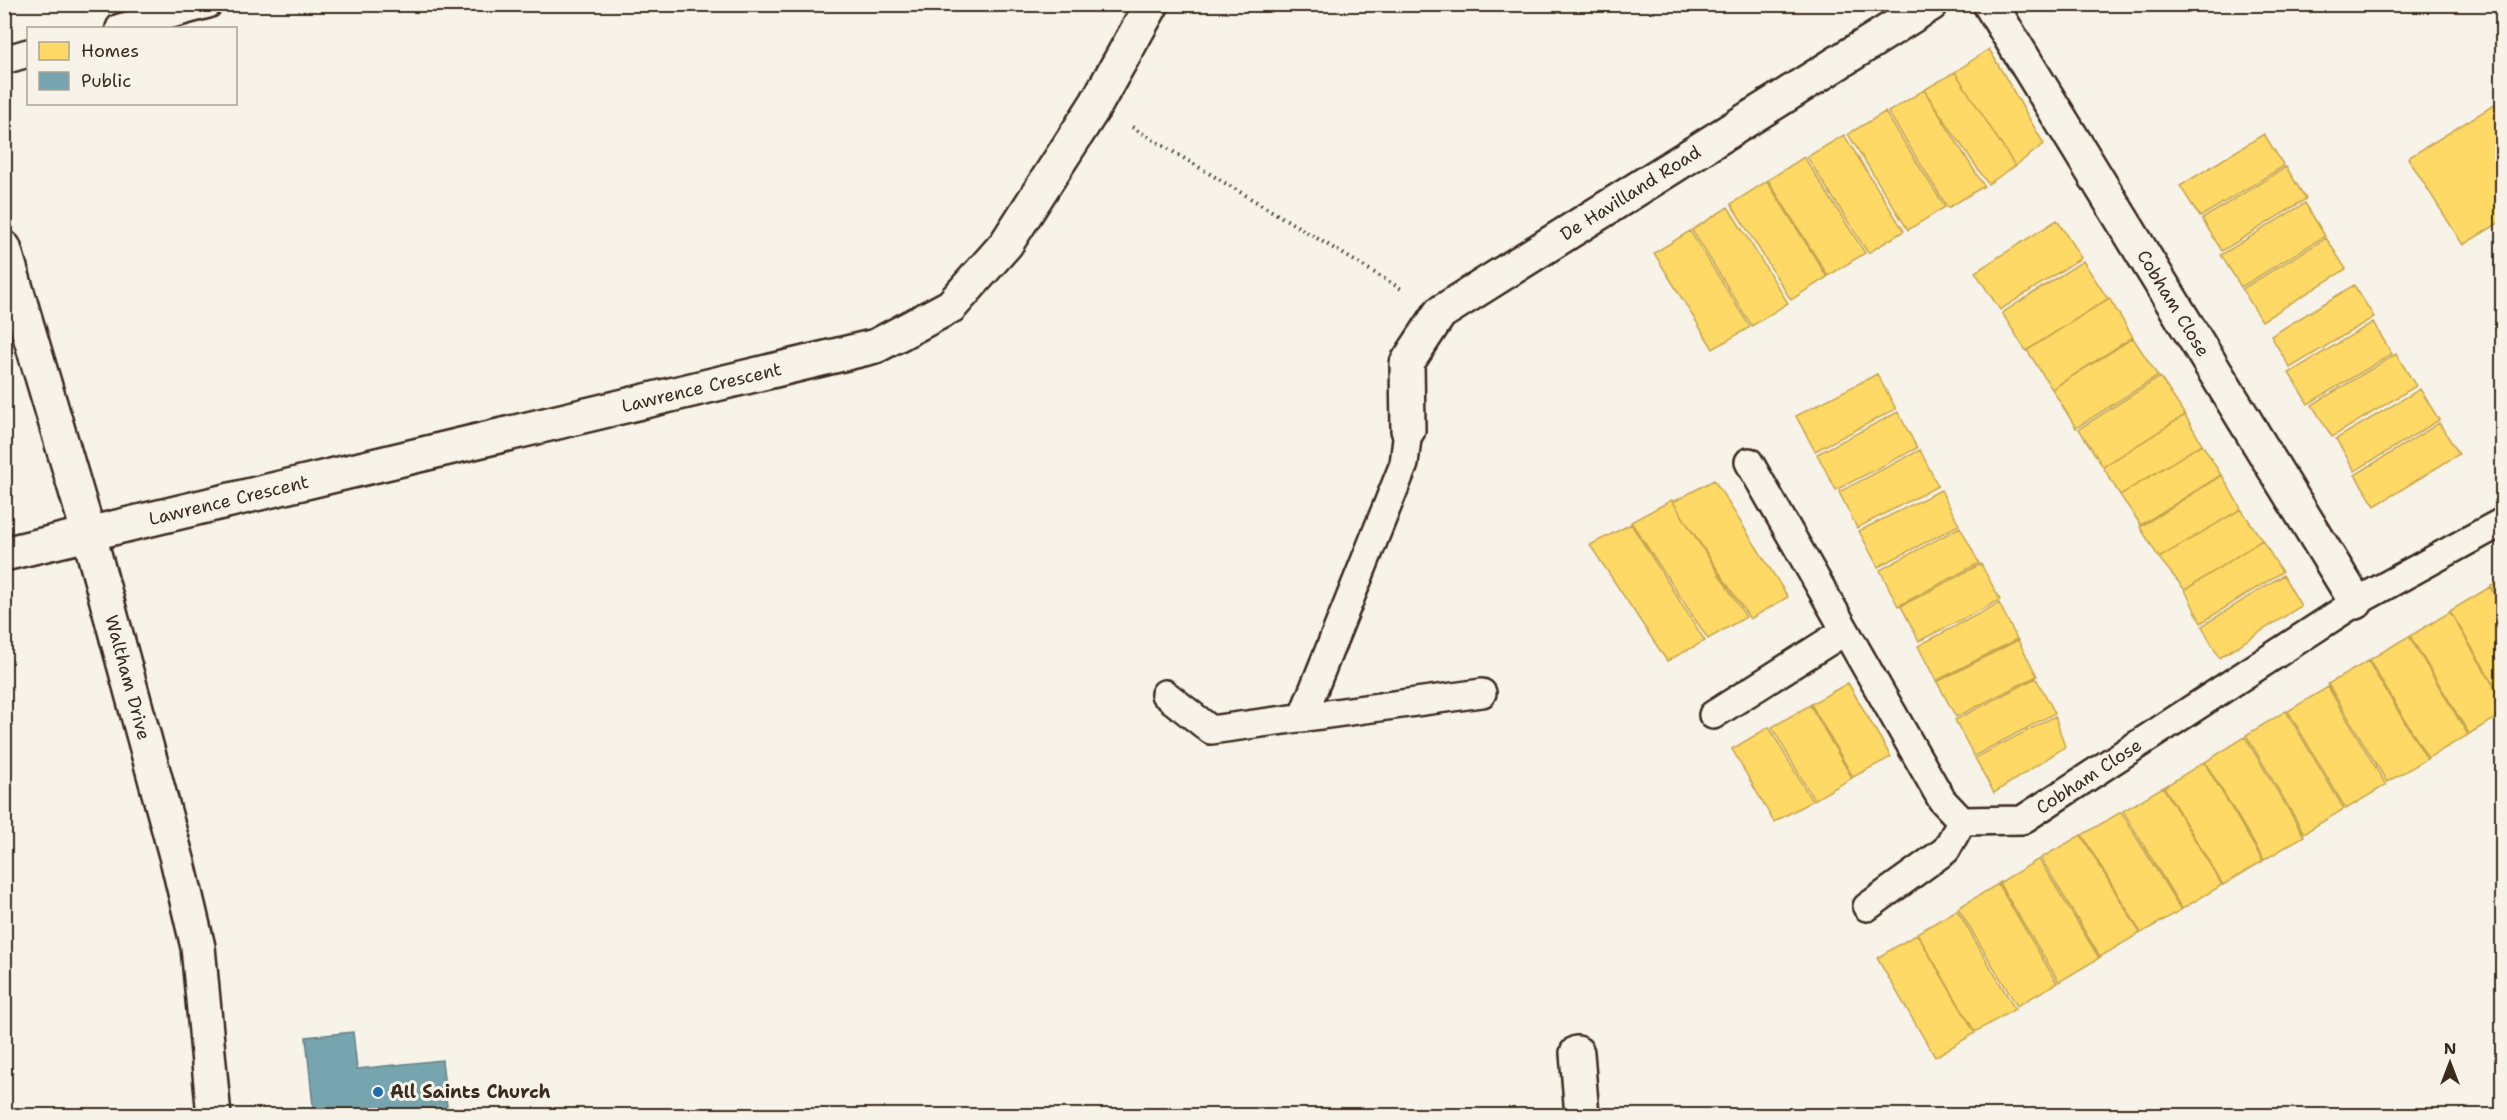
<svg xmlns="http://www.w3.org/2000/svg" width="2507" height="1120" font-family="'Shantell Sans',sans-serif">
  <rect width="100%" height="100%" fill="#f7f3e8"/>
  <filter id="ink" filterUnits="userSpaceOnUse"><feTurbulence type="fractalNoise" baseFrequency=".0167" numOctaves="2"/><feDisplacementMap in="SourceGraphic" scale="12" xChannelSelector="R" yChannelSelector="G"/><feConvolveMatrix kernelMatrix="1 2 1 2 8 2 1 2 1" color-interpolation-filters="sRGB"/></filter>
  <g filter="url(#ink)">
    <!-- homes -->
    <path fill="#ffd966" stroke="#c4a450" stroke-width="1.5" d="M1989,49L2044,144L2015,166L1955,72Z
      M1955,72L2015,166L1988,184L1924,90Z
      M1924,90L1984,186L1948,208L1888,112Z
      M2502,100V221L2463,245L2408,158Z
      M1885,112L1945,207L1908,230L1848,134Z
      M2264,134L2284,166L2200,217L2180,186Z
      M1844,135L1904,231L1868,253L1807,157Z
      M1804,157L1865,253L1828,276L1768,180Z
      M2286,167L2306,199L2222,251L2202,219Z
      M1767,181L1827,277L1791,300L1731,204Z
      M2305,203L2325,236L2241,287L2221,255Z
      M1728,207L1788,303L1752,326L1692,230Z
      M2057,220L2081,258L2000,310L1975,272Z
      M1690,231L1750,327L1713,349L1654,253Z
      M2326,238L2346,269L2262,321L2242,289Z
      M2083,261L2108,299L2026,351L2002,313Z
      M2354,285L2374,317L2290,368L2271,336Z
      M2109,298L2133,337L2052,389L2027,350Z
      M2373,322L2392,354L2308,404L2289,373Z
      M2133,338L2158,376L2076,428L2052,389Z
      M2396,354L2416,386L2332,437L2312,405Z
      M1877,374L1896,409L1815,451L1796,416Z
      M2160,377L2185,415L2103,467L2079,429Z
      M2420,389L2439,420L2355,471L2336,439Z
      M1898,412L1917,448L1836,490L1817,454Z
      M2185,415L2202,444L2120,495L2103,467Z
      M2439,423L2459,454L2375,506L2355,475Z
      M2202,444L2221,475L2141,525L2120,495Z
      M1920,450L1938,486L1857,528L1839,492Z
      M2222,475L2241,509L2159,558L2140,527Z
      M1714,480L1788,597L1750,619L1673,502Z
      M1941,490L1959,525L1878,567L1859,531Z
      M1672,500L1746,617L1708,639L1631,522Z
      M2241,509L2262,540L2185,590L2159,558Z
      M1631,524L1705,641L1667,661L1590,545Z
      M1960,527L1979,563L1898,606L1880,570Z
      M2262,540L2282,572L2201,623L2185,590Z
      M1981,564L2000,600L1919,641L1901,606Z
      M2283,575L2301,606L2219,658L2202,626Z
      M2502,580V605L2491,586Z
      M2490,587L2502,607V698L2450,611Z
      M1999,603L2017,639L1936,681L1918,646Z
      M2450,612L2502,700V714L2469,734L2410,636Z
      M2409,636L2468,735L2428,758L2369,660Z
      M2018,640L2037,676L1956,717L1937,682Z
      M2368,661L2427,759L2387,782L2328,684Z
      M2036,678L2055,713L1974,756L1955,720Z
      M1848,683L1891,757L1853,777L1811,704Z
      M2328,687L2386,785L2346,809L2288,711Z
      M1810,705L1852,778L1814,800L1772,727Z
      M2286,711L2344,809L2304,833L2246,735Z
      M2055,716L2065,747L1994,793L1975,758Z
      M1769,727L1812,801L1774,822L1732,749Z
      M2245,737L2304,836L2264,860L2205,762Z
      M2204,762L2263,861L2223,885L2164,787Z
      M2163,787L2222,885L2182,909L2123,811Z
      M2121,812L2181,910L2141,933L2082,835Z
      M2081,835L2140,933L2100,957L2041,858Z
      M2039,859L2099,958L2059,982L1999,883Z
      M1998,884L2057,983L2017,1006L1958,908Z
      M1957,910L2015,1009L1975,1032L1917,933Z
      M1917,934L1975,1033L1935,1057L1877,958Z"/>
    <!-- public -->
    <path fill="#76a5af" stroke="#648084" stroke-width="1.5" d="M353,1032L357,1069L442,1060L448,1116H314L306,1037Z"/>
    <g fill="none" stroke-linecap="round" stroke-linejoin="round">
      <defs>
        <g id="lane">
          <path d="M120,28L208,4"/>
          <path d="M4,60L28,53"/>
          <path id="s1" d="M1749,462L1942,800L1962,821L2022,820L2356,602L2502,522"/>
          <path d="M1165,694L1211,730L1482,693"/>
          <path d="M1713,715L1845,631"/>
          <path d="M1302,718L1404,464L1408,430"/>
          <path d="M1867,907L1946,850L1962,821"/>
        </g>
        <g id="street">
          <path id="s2" d="M1990,4L2356,602"/>
          <path id="s3" d="M4,248L89,535L178,863L198,947L214,1116"/>
          <path id="s4" d="M1408,430L1407,363L1440,313L1931,4"/>
          <path id="s5" d="M4,554L876,346L951,306L1006,244L1096,104L1152,4"/>
          <path d="M1577,1053L1582,1116"/>
        </g>
      </defs>
      <!-- lane casing -->
      <use href="#lane" stroke="#3b2a1e" stroke-width="32"/>
      <!-- street casing -->
      <use href="#street" stroke="#3b2a1e" stroke-width="38"/>
      <!-- path -->
      <path stroke="#3b2a1e" stroke-width="4" stroke-dasharray="1.5 4.5" stroke-linecap="butt" d="M1132,127L1403,290"/>
      <!-- lane -->
      <use href="#lane" stroke="#f7f3e8" stroke-width="27"/>
      <!-- street -->
      <use href="#street" stroke="#f7f3e8" stroke-width="33"/>
    </g>
  </g>
  <!-- markers -->
  <circle fill="#1f6fb2" stroke="#f7f3e8" stroke-width="2" cx="378" cy="1092" r="6"/>
  <g text-anchor="middle" dominant-baseline="central" stroke-width="6" stroke-linejoin="round" paint-order="stroke">
    <!-- street labels -->
    <g font-size="18" fill="#3b2a1e" stroke="#f7f3e8">
      <text stroke="none"><textPath href="#s4" startOffset="352">De Havilland Road</textPath></text>
      <text stroke="none"><textPath href="#s2" startOffset="351">Cobham Close</textPath></text>
      <text stroke="none"><textPath href="#s5" startOffset="717">Lawrence Crescent</textPath></text>
      <text stroke="none"><textPath href="#s5" startOffset="231">Lawrence Crescent</textPath></text>
      <text stroke="none"><textPath href="#s3" startOffset="447">Waltham Drive</textPath></text>
      <text stroke="none"><textPath href="#s1" startOffset="558">Cobham Close</textPath></text>
    </g>
    <!-- poi labels -->
    <g font-size="18" font-weight="bold" fill="#3b2a1e" stroke="#f7f3e8" text-anchor="start">
      <text x="390" y="1092">All Saints Church</text>
    </g>
  </g>
  <!-- margin -->
  <rect width="2507" height="1120" fill="none" stroke="#f7f3e8" stroke-width="24"/>
  <rect x="12" y="12" width="2483" height="1096" fill="none" stroke="#3b2a1e" stroke-width="2" filter="url(#ink)"/>
  <!-- legend -->
  <rect x="27" y="27" width="210" height="78" fill="#f7f3e8" stroke="#aca397" stroke-width="1.5"/>
  <rect x="39" y="42" width="30" height="18" fill="#ffd966" stroke="#aca397" stroke-width="1.5"/>
  <text x="81" y="57" font-size="18" fill="#3b2a1e">Homes</text>
  <rect x="39" y="72" width="30" height="18" fill="#76a5af" stroke="#aca397" stroke-width="1.5"/>
  <text x="81" y="87" font-size="18" fill="#3b2a1e">Public</text>
  <!-- north arrow -->
  <g transform="translate(2450 1063)" stroke="#f7f3e8" stroke-width="4.5" paint-order="stroke">
  <path d="M0-4.5L10 22L0 15L-10 22Z" fill="#3b2a1e"/>
  <text y="-9" font-size="16" font-weight="bold" text-anchor="middle" fill="#3b2a1e">N</text>
  </g>
</svg>
